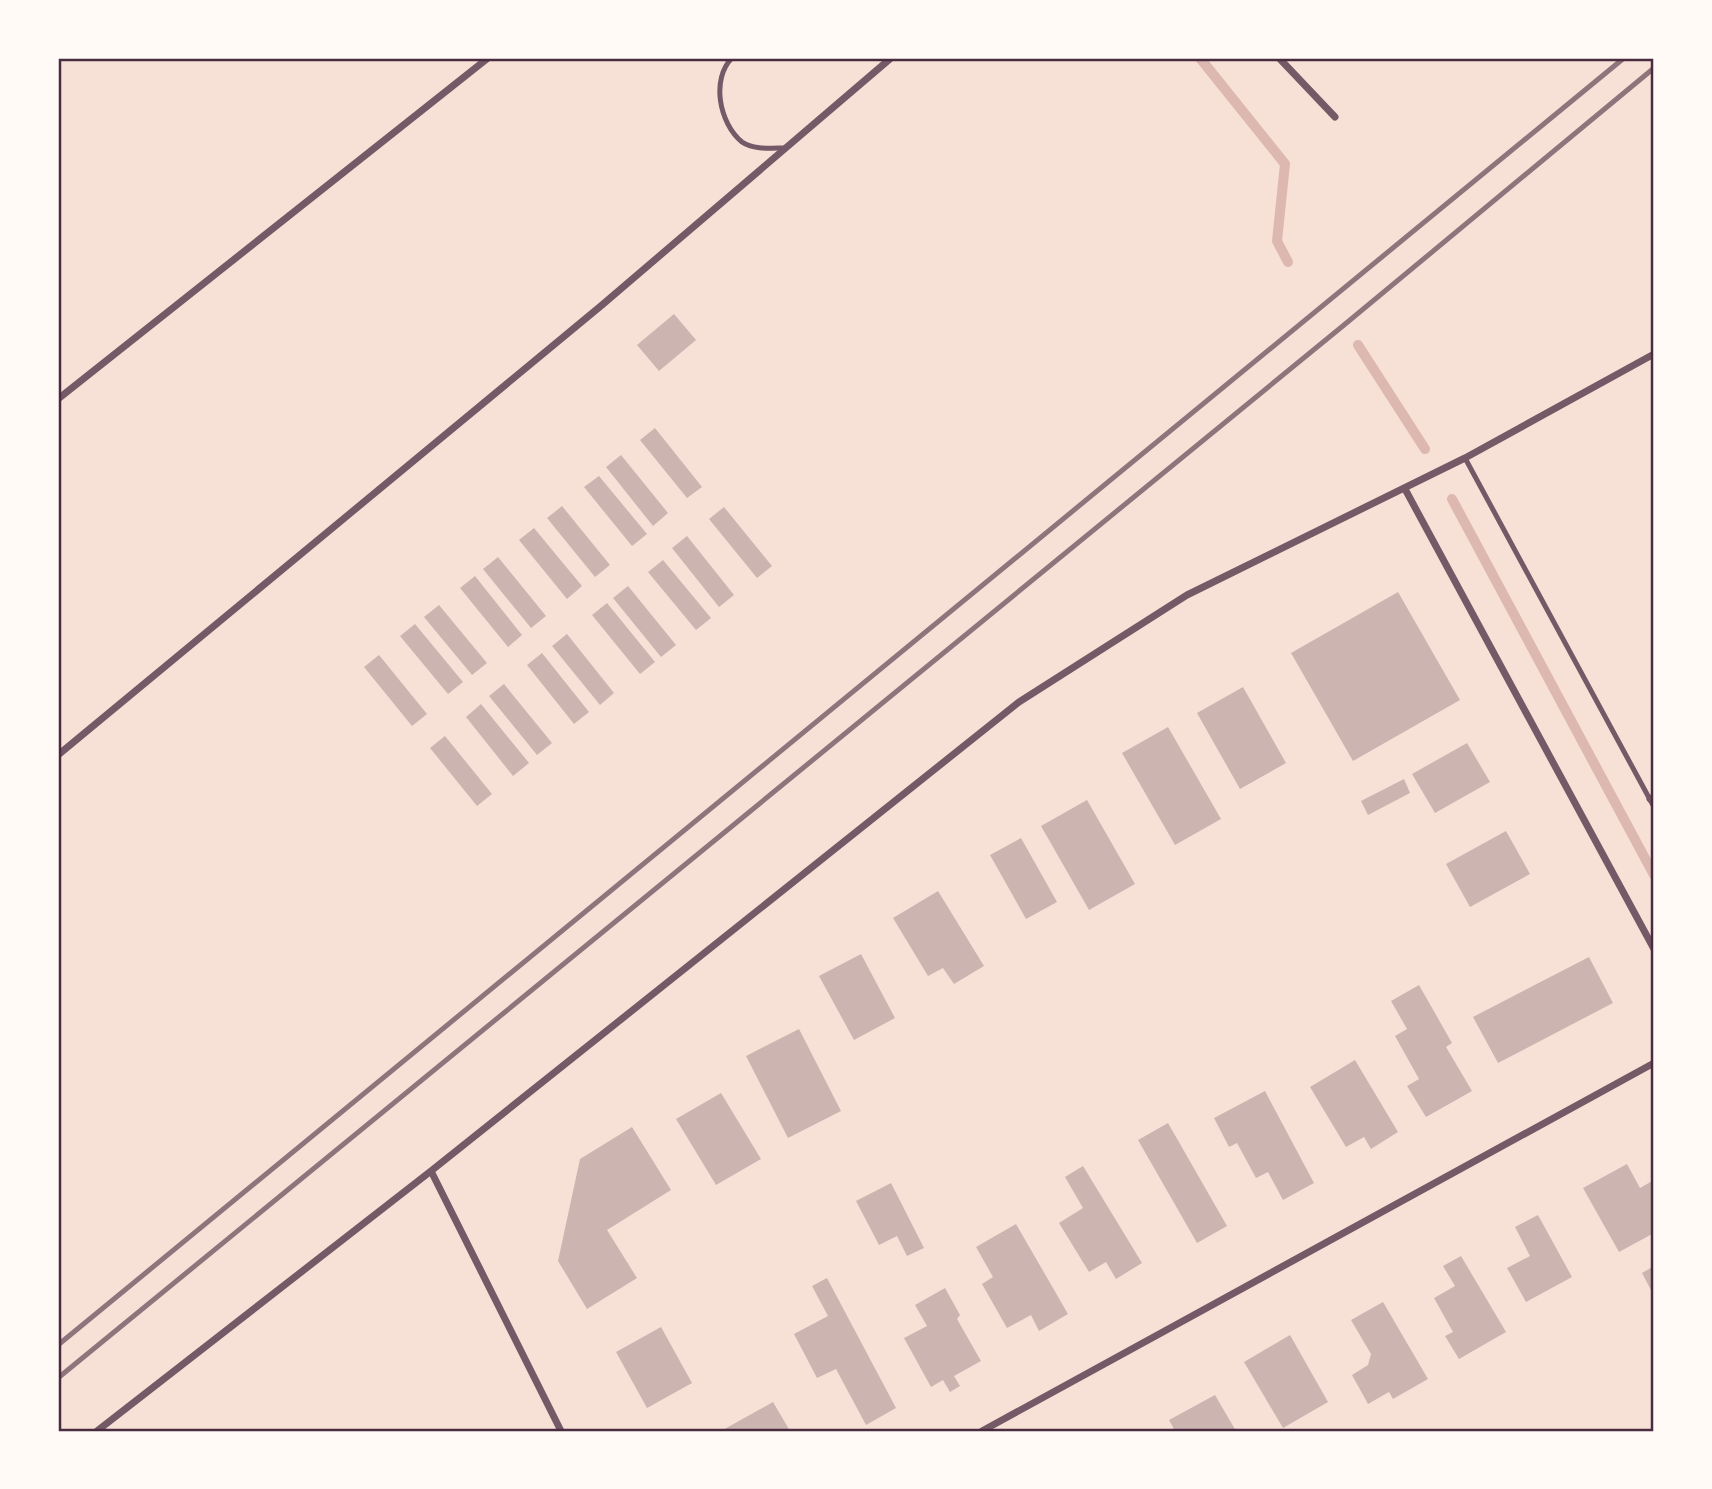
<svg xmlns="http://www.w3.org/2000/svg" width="1712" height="1489" font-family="'PT Sans Narrow',sans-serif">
  <rect width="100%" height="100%" fill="#f7e1d7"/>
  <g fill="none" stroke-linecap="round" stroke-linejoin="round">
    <!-- stream -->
    <path stroke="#dcb8b0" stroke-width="10" d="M1200,58L1285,164L1277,241L1288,262
      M1358,345L1425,449
      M1452,499L1654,875"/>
  </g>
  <!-- building -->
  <path fill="#ccb4b1" d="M674,314L696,340L659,371L637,345Z
    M655,428L702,487L687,498L640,440Z
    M621,455L668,513L653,526L606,467Z
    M599,476L647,534L632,546L584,487Z
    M562,506L610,565L595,577L547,518Z
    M724,507L772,566L757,578L709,519Z
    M534,528L582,586L567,599L519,540Z
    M687,536L734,595L719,607L672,548Z
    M498,557L546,616L531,628L483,569Z
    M663,560L711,618L696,630L648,572Z
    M475,576L522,635L508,647L460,588Z
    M628,586L676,645L661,657L613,598Z
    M1398,592L1460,700L1353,761L1291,653Z
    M607,603L655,662L640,674L592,615Z
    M439,605L487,663L472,675L424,617Z
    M415,624L463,682L448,694L400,636Z
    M567,634L614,693L600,705L552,646Z
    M542,653L589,712L574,724L527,665Z
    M379,655L427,714L412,726L364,667Z
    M504,684L552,743L537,755L489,696Z
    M1243,687L1286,763L1240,789L1197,713Z
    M481,704L529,763L513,776L466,717Z
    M1168,727L1221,819L1175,845L1122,753Z
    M445,736L492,794L477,806L430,748Z
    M1467,743L1490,782L1435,813L1412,774Z
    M1404,779L1410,793L1368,815L1361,801Z
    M1087,800L1135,884L1089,910L1041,826Z
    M1506,831L1530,874L1470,907L1446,864Z
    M1021,838L1057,902L1026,919L990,855Z
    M938,891L984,966L954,984L943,968L928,976L893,918Z
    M861,954L895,1018L854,1040L819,976Z
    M1589,957L1613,1003L1498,1063L1473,1017Z
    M1419,985L1452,1043L1446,1047L1472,1091L1426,1117L1407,1086L1419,1079L1395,1036L1407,1029L1391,1001Z
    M799,1029L841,1111L788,1138L746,1056Z
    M1355,1060L1398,1132L1371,1149L1364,1137L1346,1147L1310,1087Z
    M1265,1091L1314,1183L1283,1200L1268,1172L1256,1178L1237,1143L1229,1147L1214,1118Z
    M721,1093L761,1159L716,1185L676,1119Z
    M1168,1123L1227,1226L1197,1243L1138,1140Z
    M632,1127L671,1190L607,1230L637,1278L587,1309L558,1261L580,1159Z
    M1627,1164L1640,1188L1654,1180V1233L1619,1252L1583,1188Z
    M1083,1166L1142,1263L1116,1279L1106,1262L1089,1272L1059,1223L1083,1208L1065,1177Z
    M891,1183L924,1248L907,1256L897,1236L879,1245L856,1201Z
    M1538,1215L1572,1277L1526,1302L1507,1268L1530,1256L1515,1227Z
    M1016,1224L1068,1314L1039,1331L1031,1315L1007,1328L982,1284L993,1277L976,1247Z
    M1461,1256L1506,1332L1459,1359L1445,1336L1453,1332L1434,1298L1455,1286L1443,1266Z
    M1654,1266V1296L1642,1273Z
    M827,1278L896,1408L866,1425L836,1369L817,1378L794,1334L828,1316L812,1286Z
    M945,1288L960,1315L957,1319L981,1361L954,1376L960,1386L950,1392L943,1380L931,1387L904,1338L927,1326L915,1305Z
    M1383,1302L1428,1379L1393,1399L1389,1392L1368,1404L1352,1375L1368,1365L1371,1354L1351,1320Z
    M661,1327L692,1383L647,1408L616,1352Z
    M1290,1335L1328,1402L1283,1428L1244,1362Z
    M1215,1395L1236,1431H1175L1169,1420Z
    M773,1402L790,1431H721Z"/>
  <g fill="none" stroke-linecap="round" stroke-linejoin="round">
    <!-- service -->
    <path stroke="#755966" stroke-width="5" d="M732,58C711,79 719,123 742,142C753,150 773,148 785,148
      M1465,458L1654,807"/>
    <!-- minor -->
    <path stroke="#755966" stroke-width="7" d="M1279,58L1335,117
      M58,399L488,58
      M1405,489L1654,949
      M58,755L602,305L891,58
      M1650,799L1654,797
      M431,1171L561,1431
      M97,1431L431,1171L1019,702L1187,595L1465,458L1654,354
      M982,1431L1654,1063"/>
    <!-- rail -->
    <path stroke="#8f747c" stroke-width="5" d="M58,1345L1624,58
      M58,1378L1344,325L1654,68"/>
  </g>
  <!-- border -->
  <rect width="1712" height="1489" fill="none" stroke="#fffaf5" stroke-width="119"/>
  <rect x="60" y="60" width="1592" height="1370" fill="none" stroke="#4a2c40" stroke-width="2.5"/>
</svg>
